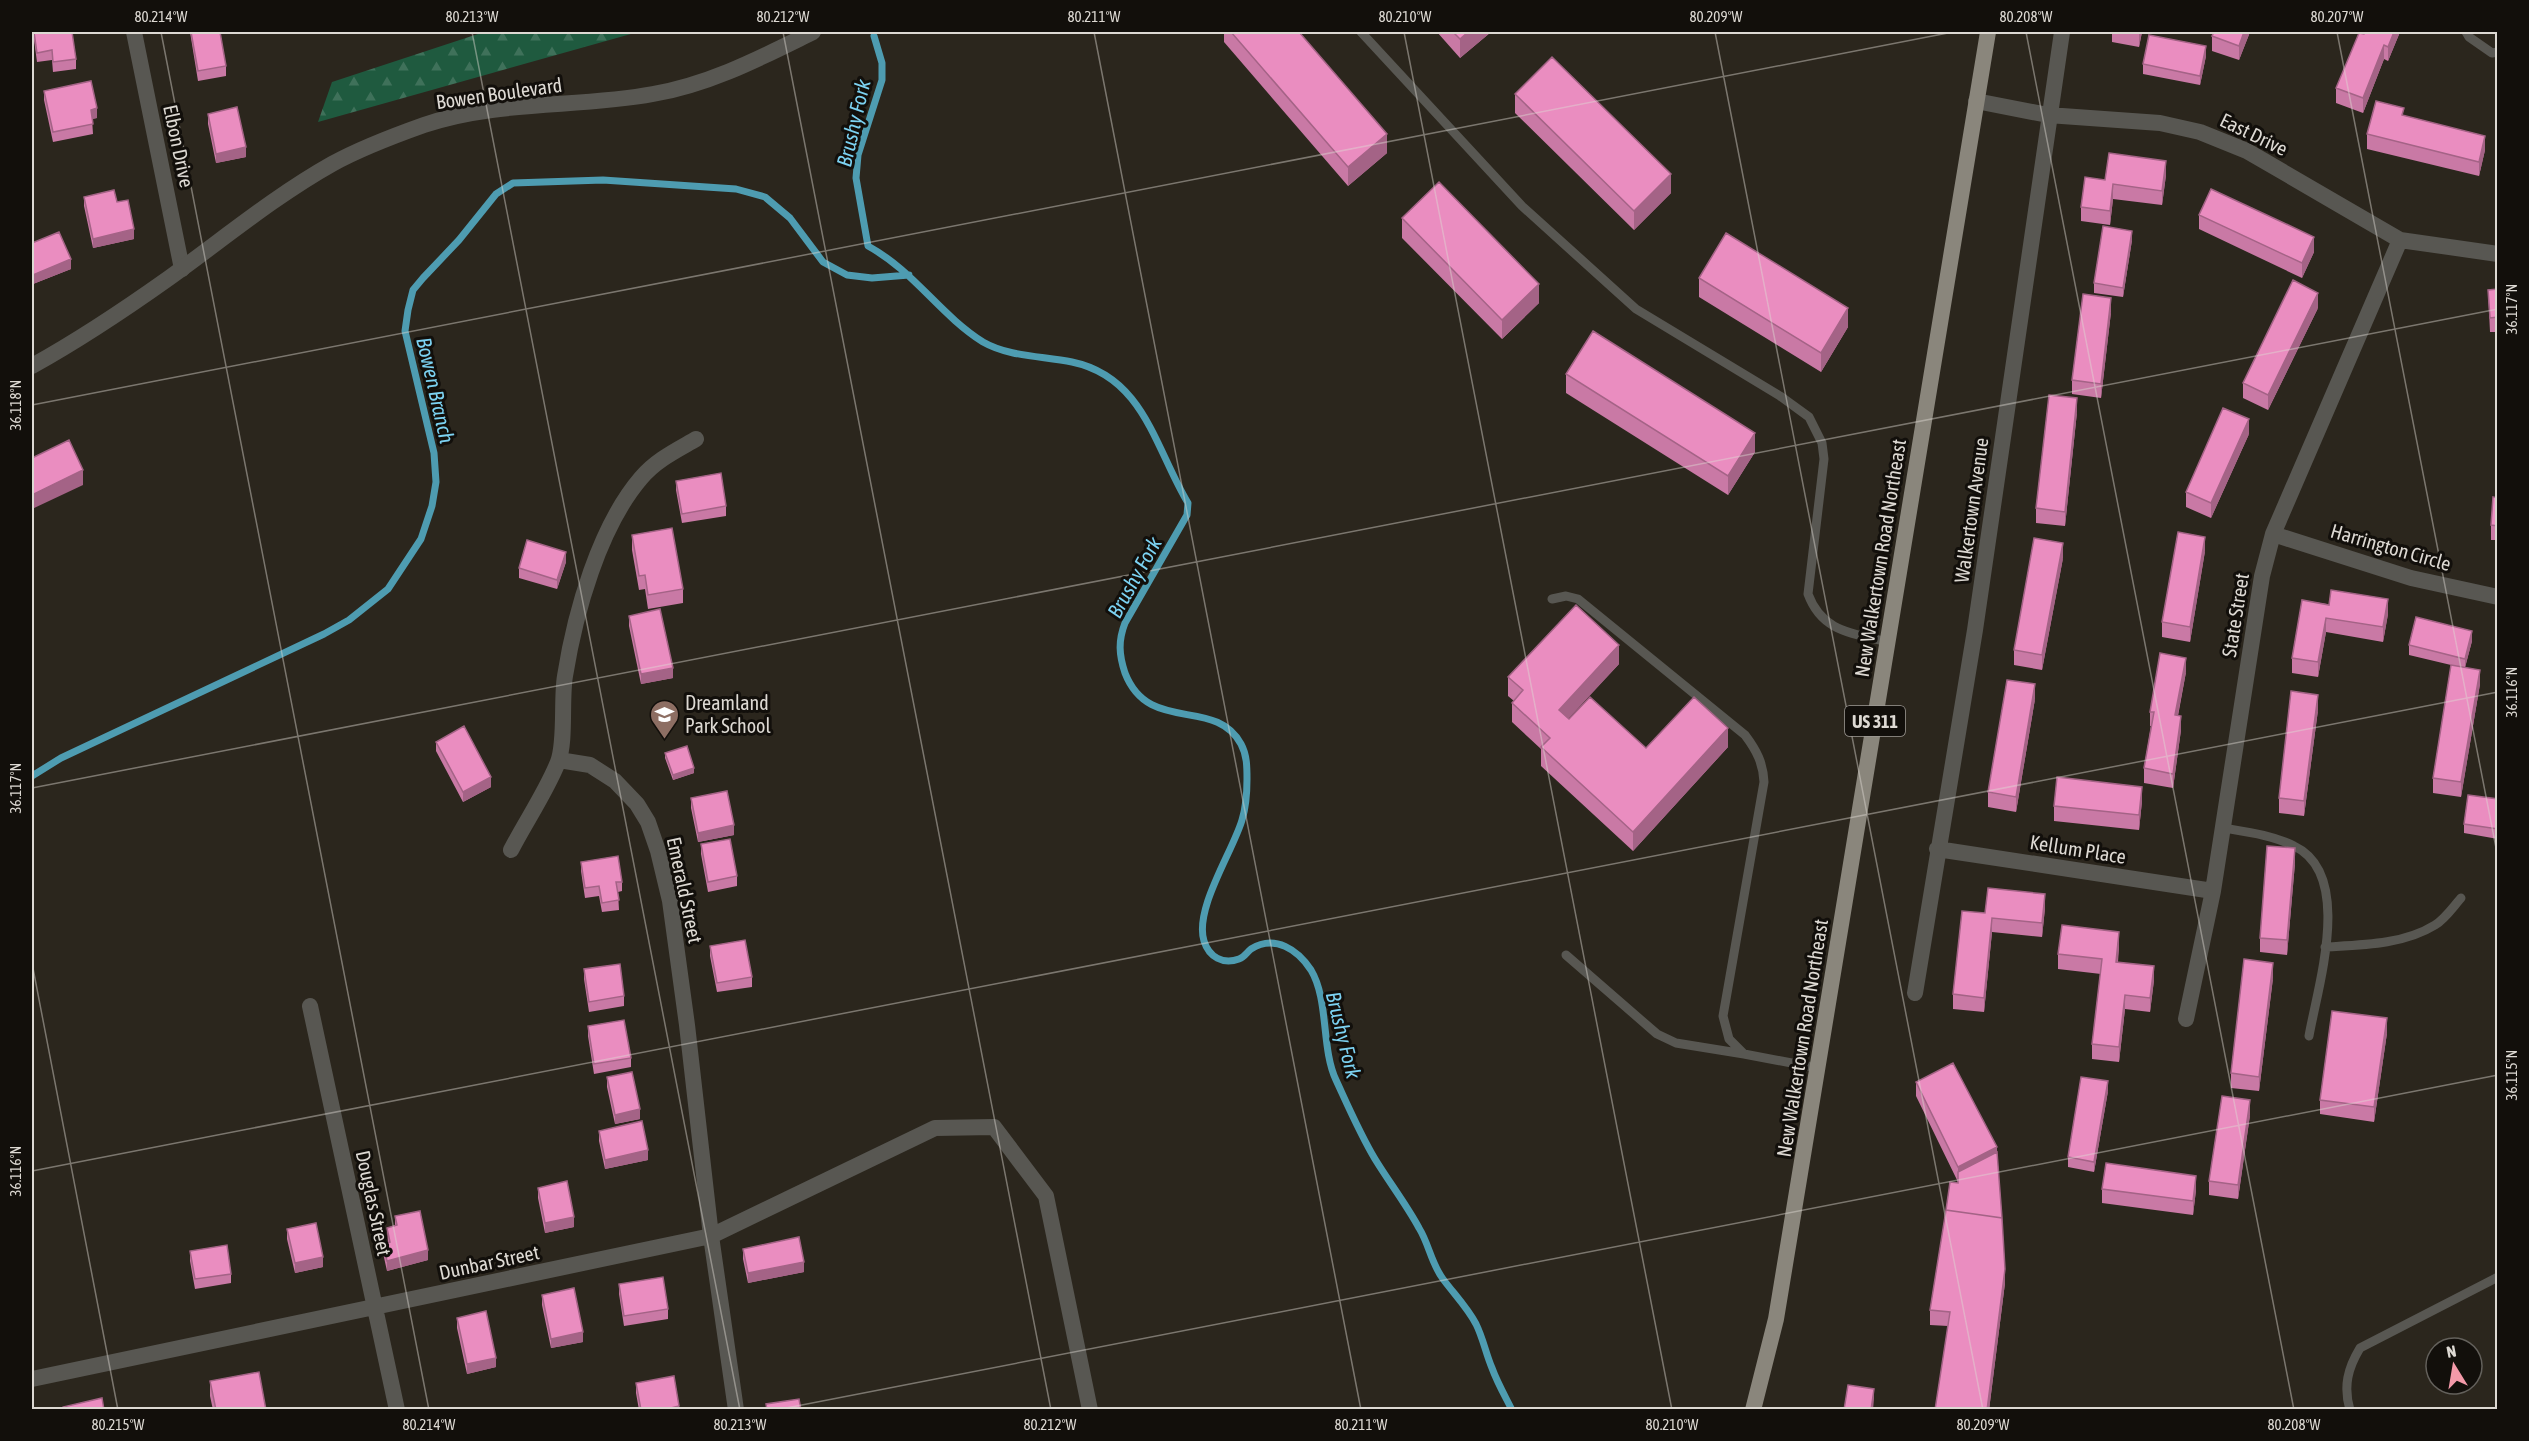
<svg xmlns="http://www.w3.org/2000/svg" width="2529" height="1441" font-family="'Asap Condensed',sans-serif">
  <defs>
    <pattern id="forest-firs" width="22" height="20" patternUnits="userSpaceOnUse" patternTransform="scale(1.5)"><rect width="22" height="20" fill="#1f5a3f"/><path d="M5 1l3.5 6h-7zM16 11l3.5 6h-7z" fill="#3f715a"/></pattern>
  </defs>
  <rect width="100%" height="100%" fill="#2b261d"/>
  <!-- forest -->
  <path fill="url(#forest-firs)" d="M484,32H638L318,122L332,82Z"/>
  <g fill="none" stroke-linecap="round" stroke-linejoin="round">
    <!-- stream -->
    <path stroke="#4e9cb1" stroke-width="7" d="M874,36L882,63V80L858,155L856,178L868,246C914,271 940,315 983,342C1009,357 1043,356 1072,362C1144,377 1155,448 1188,503L1187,515L1125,623C1118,641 1119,655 1125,673C1149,735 1215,696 1241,744C1247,755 1247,767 1247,779C1247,792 1246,807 1242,820C1233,851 1194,909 1204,941C1209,957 1223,965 1239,959C1245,957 1247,952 1251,949C1275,934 1298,950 1311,970C1329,1000 1321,1048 1336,1080C1348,1106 1360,1134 1375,1159C1389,1182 1406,1204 1419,1228C1429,1244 1431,1263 1443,1279C1454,1294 1467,1307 1476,1324C1483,1338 1486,1354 1492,1368C1497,1382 1505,1396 1512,1410
      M32,776L61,758L324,634L349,620L388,589L421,539L432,506L436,482L434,453L405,331L408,310L413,290L423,278L459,240L496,194L513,183L603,180L736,189L765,197L790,218L823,262L847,275L872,278L909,275"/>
    <!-- service -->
    <path stroke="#585752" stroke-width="9" d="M1361,32L1522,206L1636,309L1780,396L1809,417L1822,443L1824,459L1808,594C1822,632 1852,633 1888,642
      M2466,32L2469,37L2492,53L2498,52
      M1552,599L1566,596L1578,599L1745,735C1757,751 1763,763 1764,782L1723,1016L1729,1039L1744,1054L1818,1068
      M2223,828C2247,832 2272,835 2294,846C2354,874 2318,985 2309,1036
      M2325,947C2360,945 2403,945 2435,925C2445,919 2453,907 2461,898
      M1566,955L1657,1034L1676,1043L1744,1054
      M2350,1410C2343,1386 2348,1368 2360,1348L2498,1277"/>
    <!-- minor -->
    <path stroke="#585752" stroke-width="16" d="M134,32L182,269
      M1976,101L2048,115L2160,123L2200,132L2247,151L2400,240L2498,254
      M2273,534L2411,578L2498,597
      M559,760L590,765L615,781L637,804L648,822L658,851L670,901L687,1025L711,1236L736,1410
      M1937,849L2213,891
      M511,850C526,821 546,792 558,762C566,742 561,699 565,676C575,613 599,527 641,478C656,460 677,450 696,439
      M1915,993L1975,630L2062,32
      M310,1006L397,1410
      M2186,1019L2213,891L2262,576L2273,534L2400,240
      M32,1379L711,1236L935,1128L994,1127L1046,1196L1090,1410"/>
    <!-- tertiary -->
    <path stroke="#585752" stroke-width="16" d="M32,366C79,340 124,310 169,278C222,240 275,196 332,164C361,148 393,136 424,125C497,100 579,108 653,94C711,84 762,57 813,32"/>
    <!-- primary -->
    <path stroke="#8a867c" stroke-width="16" d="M1753,1410L1776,1319L1988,32"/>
  </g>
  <!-- wall -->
  <path fill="#c979a5" d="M33,32H72L76,59V69L53,72L52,60L37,62Z
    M190,32H220L226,66V76L198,81Z
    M1224,32H1299L1387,153L1348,186L1224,42Z
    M1437,32H1491L1460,58Z
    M2112,32H2142L2139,47L2112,42Z
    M2214,32H2250L2239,60L2212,51V36Z
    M2365,32H2400L2388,61L2384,59L2363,113L2336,103V88Z
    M2206,56L2200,85L2143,74V64Z
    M44,91L97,118L92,119L93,134L53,142L44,100Z
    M1515,94L1671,193L1634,230L1515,113Z
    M208,114L246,157L216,163L208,124Z
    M2404,116L2485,150L2479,176L2367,149V134Z
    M2166,175L2162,205L2113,199L2110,225L2081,221V207L2105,180Z
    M84,197L117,202L134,239L93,248L84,206Z
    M2199,215L2314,252L2302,278L2199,229Z
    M1402,218L1539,303L1502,339L1402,238Z
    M2132,240L2123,297L2094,293V283Z
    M32,243L71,269L33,284L32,280Z
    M1699,278L1848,327L1821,372L1699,297Z
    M2498,289V332H2490L2488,290Z
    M2318,308L2268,410L2243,398V383Z
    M2111,312L2101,398L2072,394V380Z
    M1566,374L1755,452L1728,495L1566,393Z
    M2077,412L2065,526L2036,523V508Z
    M2249,434L2211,518L2186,507V492Z
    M676,481L726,506V516L682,523L676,490Z
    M2498,498V540H2491V525Z
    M632,535L683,589V603L648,609L645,589L639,590L632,550Z
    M2205,551L2190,642L2162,637V622Z
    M2063,558L2042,670L2014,665V650Z
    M566,562L557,589L519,578V568Z
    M2302,600L2388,614L2383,642L2326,632L2318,677L2292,673V658Z
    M629,616L673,678L641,684L629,626Z
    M2472,641L2465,667L2480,684L2461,797L2433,793V778L2451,665L2409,655V645Z
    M1619,664L1568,718L1646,748L1728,747L1633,851L1541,766V749L1512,722V703L1514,701L1508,696V677Z
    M2186,672L2178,716L2181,730L2173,788L2144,783V768L2151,726H2150V712Z
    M2035,699L2016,812L1988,807V792Z
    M2318,710L2304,816L2279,813V798Z
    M436,742L491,787L463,802L436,751Z
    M665,753L694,773L673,780L665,758Z
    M691,798L734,835L698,842L691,808Z
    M2498,799V839L2464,833V824Z
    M2142,801L2139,830L2054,821V806Z
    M701,844L737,876V886L708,892L701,854Z
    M581,862L622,882V891L618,892L619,910L602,912L599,896L585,898L581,871Z
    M2295,863L2287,955L2260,952V938Z
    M2045,908L2042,937L1992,932L1984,1012L1953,1009V994L1985,913Z
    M710,946L752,977V987L717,992L710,956Z
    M2119,946L2118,962L2154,980L2150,1012L2125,1009L2119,1062L2092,1059V1044L2101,974L2058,969V954Z
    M584,969L624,996V1006L589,1012L584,979Z
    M2273,978L2259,1091L2231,1088V1073Z
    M588,1026L631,1058V1067L594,1074L588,1036Z
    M2387,1033L2374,1122L2320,1114V1100Z
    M607,1077L640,1119L615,1124L607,1087Z
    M1916,1082L1997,1152L2005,1283L1989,1410H1935L1948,1326L1930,1325V1310L1958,1182L1916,1096Z
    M2108,1091L2094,1172L2068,1167V1157Z
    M2250,1115L2238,1199L2209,1195V1181Z
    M599,1131L648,1160L605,1169L599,1141Z
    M538,1188L574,1227L545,1233L538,1198Z
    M2102,1189L2196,1190L2193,1215L2102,1203Z
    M395,1216L428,1260L387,1271L383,1253V1243L388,1242L387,1228L395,1226Z
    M287,1229L323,1267L295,1273L287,1239Z
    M743,1249L804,1272L748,1283L743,1259Z
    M190,1251L231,1274V1283L195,1289L190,1261Z
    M619,1284L668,1309V1319L624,1326L619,1294Z
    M542,1295L583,1342L551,1348L542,1305Z
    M457,1318L496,1367L467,1374L457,1328Z
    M210,1381L266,1410H213L210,1396Z
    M636,1383L679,1406V1410H639L636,1393Z"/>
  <!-- shaded-wall -->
  <path fill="#a46386" d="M1468,32H1491L1460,58V39Z
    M2139,32H2142L2139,47Z
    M2244,32H2250L2239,60V46Z
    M2394,32H2400L2388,61V47Z
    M2384,45V59L2363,113V98Z
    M2206,46V56L2200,85V76Z
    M97,108V118L91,119V110Z
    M1387,134V153L1348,186V167Z
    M2485,136V150L2479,176V162Z
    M246,147V157L216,163V154Z
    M2166,161V175L2162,205V191Z
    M1671,174V193L1634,230V211Z
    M2113,184V199L2110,225V211Z
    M134,229V239L93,248V239Z
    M2132,231V240L2123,297V288Z
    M2314,237V252L2302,278V263Z
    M71,259V269L33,284V275Z
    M1539,284V303L1502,339V320Z
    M2318,293V308L2268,410V395Z
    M2111,298V312L2101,398V384Z
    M1848,308V327L1821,372V353Z
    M2077,398V412L2065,526V512Z
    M2249,419V434L2211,518V503Z
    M1755,433V452L1728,495V476Z
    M83,470V485L32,509V495Z
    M2205,537V551L2190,642V627Z
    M2063,543V558L2042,670V655Z
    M566,552V562L557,589V580Z
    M2388,599V614L2383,642V627Z
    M2326,618V632L2318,677V662Z
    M2472,631V641L2465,668V659Z
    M1619,645V664L1559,729V710Z
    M2186,658V672L2175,730V715Z
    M673,668V678L641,684V674Z
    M2480,670V684L2461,797V782Z
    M2035,684V699L2016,812V797Z
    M2318,695V710L2304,816V801Z
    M2181,716V730L2173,788V774Z
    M1728,728V747L1633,851V832Z
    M694,768V773L673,780V775Z
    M491,777V787L463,802V792Z
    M2142,787V801L2139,830V815Z
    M734,825V835L698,842V833Z
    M2295,848V863L2287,955V940Z
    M2045,894V908L2042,937V923Z
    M1992,918V932L1984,1012V998Z
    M2119,932V946L2116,976V962Z
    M2273,963V978L2259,1091V1077Z
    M2154,966V980L2150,1012V998Z
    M2125,995V1009L2119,1062V1047Z
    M2387,1018V1033L2374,1122V1107Z
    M2108,1081V1091L2094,1172V1162Z
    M2250,1100V1115L2238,1199V1185Z
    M640,1109V1119L615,1124V1115Z
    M1997,1147V1162L1958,1182V1167Z
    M648,1150V1160L605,1169V1160Z
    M2196,1176V1190L2193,1215V1201Z
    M574,1217V1227L545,1233V1223Z
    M428,1250V1260L387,1271V1261Z
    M323,1257V1267L295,1273V1263Z
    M804,1262V1272L748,1283V1273Z
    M2005,1269V1283L1989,1410H1987Z
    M583,1332V1342L551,1348V1339Z
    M496,1358V1367L467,1374V1364Z
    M1874,1389V1399L1873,1410H1871Z"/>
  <!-- building -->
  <path fill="#ea8dc0" stroke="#a46386" stroke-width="1.5" d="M34,32H72L76,59L53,62L52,50L37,53Z
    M191,32H220L226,66L198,71Z
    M1231,32H1299L1387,134L1348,167Z
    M1453,32H1468L1460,39Z
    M2214,32H2244L2239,46L2212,36Z
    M2365,32H2394L2388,47L2384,45L2363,98L2336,88L2359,33L2364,34Z
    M2149,35L2206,46L2200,76L2143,64Z
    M1552,57L1671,174L1634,211L1515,94Z
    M91,81L97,108L91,110L93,124L53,132L44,91Z
    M2376,101L2404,108L2402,115L2485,136L2479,162L2367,134Z
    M237,107L246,147L216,154L208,114Z
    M2109,153L2166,161L2162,191L2113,184L2110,211L2081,207L2085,177L2105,180Z
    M1439,182L1539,284L1502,320L1402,218Z
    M2211,189L2314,237L2302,263L2199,215Z
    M114,190L117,202L128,200L134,229L93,239L84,197Z
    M2103,226L2132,231L2123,288L2094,283Z
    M59,232L71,259L33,275L32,271V243Z
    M1726,233L1848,308L1821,353L1699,278Z
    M2293,280L2318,293L2268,395L2243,383Z
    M2498,289V317L2490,318L2488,290Z
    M2083,294L2111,298L2101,384L2072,380Z
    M1593,331L1755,433L1728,476L1566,374Z
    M2049,395L2077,398L2065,512L2036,508Z
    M2223,408L2249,419L2211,503L2186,492Z
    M69,440L83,470L32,495V458Z
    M721,473L726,506L682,514L676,481Z
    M2493,497L2498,498V526L2491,525Z
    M672,528L683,589L648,595L645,575L639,576L632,535Z
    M2178,532L2205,537L2190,627L2162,622Z
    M2034,538L2063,543L2042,655L2014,650Z
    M527,540L566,552L557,580L519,568Z
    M2331,590L2388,599L2383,627L2326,618L2318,662L2292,658L2302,600L2329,605Z
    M1576,605L1619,645L1559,710L1569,719L1590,697L1646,748L1694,697L1728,728L1633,832L1541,747L1550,738L1512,703L1523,690L1508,677Z
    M660,609L673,668L641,674L629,616Z
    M2416,617L2472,631L2465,659L2409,645Z
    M2160,653L2186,658L2175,715L2181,716L2173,774L2144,768L2154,712H2150Z
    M2451,665L2480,670L2461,782L2433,778Z
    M2007,680L2035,684L2016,797L1988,792Z
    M2291,691L2318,695L2304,801L2279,798Z
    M464,726L491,777L463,792L436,742Z
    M687,746L694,768L673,775L665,753Z
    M2057,777L2142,787L2139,815L2054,806Z
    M727,791L734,825L698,833L691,798Z
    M2468,795L2498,799V829L2464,824Z
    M730,839L737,876L708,882L701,844Z
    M2267,846L2295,848L2287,940L2260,938Z
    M618,856L622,882H616L619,900L602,903L599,886L585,888L581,862Z
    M1988,888L2045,894L2042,923L1992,918L1984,998L1953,994L1962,911L1985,913Z
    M2062,925L2119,932L2116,962L2154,966L2150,998L2125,995L2119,1047L2092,1044L2102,959L2058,954Z
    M745,940L752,977L717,983L710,946Z
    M2244,959L2273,963L2259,1077L2231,1073Z
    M620,964L624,996L589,1002L584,969Z
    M2332,1011L2387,1018L2374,1107L2320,1100Z
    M624,1020L631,1058L594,1064L588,1026Z
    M1953,1063L1997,1147L1958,1167L1916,1082Z
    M632,1072L640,1109L615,1115L607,1077Z
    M2081,1077L2108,1081L2094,1162L2068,1157Z
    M2222,1096L2250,1100L2238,1185L2209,1181Z
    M642,1121L648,1150L605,1160L599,1131Z
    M1997,1152L2002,1218L1946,1210L1950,1182L1958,1183V1172Z
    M2106,1163L2196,1176L2193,1201L2102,1189Z
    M567,1181L574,1217L545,1223L538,1188Z
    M1946,1210L2002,1218L2005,1269L1987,1410H1935L1950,1312L1930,1310Z
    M420,1211L428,1250L387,1261L383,1243L390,1242L387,1228L397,1225L395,1216Z
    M316,1223L323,1257L295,1263L287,1229Z
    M799,1237L804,1262L748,1273L743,1249Z
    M227,1245L231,1274L195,1279L190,1251Z
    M663,1277L668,1309L624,1316L619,1284Z
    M574,1288L583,1332L551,1339L542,1295Z
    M486,1311L496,1358L467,1364L457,1318Z
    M259,1372L266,1410H216L210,1381Z
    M674,1376L679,1406L663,1410H641L636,1383Z
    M1848,1385L1874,1389L1871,1410H1844Z
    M102,1398L104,1410H63V1407Z
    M799,1399L801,1410H767L766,1404Z"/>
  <!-- ticks -->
  <path fill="none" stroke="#ddd9d3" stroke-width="1.5" stroke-opacity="0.45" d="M161,32L429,1410M472,32L740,1410M783,32L1051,1410M1094,32L1361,1410M1404,32L1672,1410M1715,32L1983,1410M2026,32L2294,1410M2337,32L2498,858M32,405L1953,32M32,788L2498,309M32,963L118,1410M32,1171L2498,692M776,1410L2498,1075"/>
  <!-- icons -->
  <defs>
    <symbol id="school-pin" viewBox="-11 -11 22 30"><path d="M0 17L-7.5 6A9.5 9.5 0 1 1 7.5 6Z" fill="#8d6e63" stroke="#120f0b"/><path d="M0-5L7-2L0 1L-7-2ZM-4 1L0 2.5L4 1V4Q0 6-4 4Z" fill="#fff"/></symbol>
  </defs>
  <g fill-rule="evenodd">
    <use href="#school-pin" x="648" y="698" width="33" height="45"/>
  </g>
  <g text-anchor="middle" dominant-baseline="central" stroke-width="6" stroke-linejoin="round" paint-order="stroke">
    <!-- shield labels -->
    <rect fill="#120f0b" stroke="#a09c97" stroke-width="1.5" x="1845" y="706" width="60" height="30" rx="4.5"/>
    <g font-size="18" font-weight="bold" fill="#ddd9d3">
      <text x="1875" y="721">US 311</text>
    </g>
    <!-- street labels -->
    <g font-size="20" fill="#ddd9d3" stroke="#120f0b">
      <text transform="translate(499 93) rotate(-8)">Bowen Boulevard</text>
      <text transform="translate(2254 134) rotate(26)">East Drive</text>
      <text transform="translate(179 146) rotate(78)">Elbon Drive</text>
      <text transform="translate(1971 510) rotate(-82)">Walkertown Avenue</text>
      <text transform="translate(2391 547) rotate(16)">Harrington Circle</text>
      <text transform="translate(1880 558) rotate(-81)">New Walkertown Road Northeast</text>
      <text transform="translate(2235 615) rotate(-81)">State Street</text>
      <text transform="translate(2078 849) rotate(9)">Kellum Place</text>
      <text transform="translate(685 890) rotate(78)">Emerald Street</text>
      <text transform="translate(1802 1038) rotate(-81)">New Walkertown Road Northeast</text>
      <text transform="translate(374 1203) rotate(78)">Douglas Street</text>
      <text transform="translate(489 1262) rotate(-12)">Dunbar Street</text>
    </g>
    <!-- poi labels -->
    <g font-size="20" fill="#ddd9d3" stroke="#120f0b" text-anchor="start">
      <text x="685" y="702">Dreamland<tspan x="685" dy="23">Park School</tspan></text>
    </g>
    <!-- water labels -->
    <g font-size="21" font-style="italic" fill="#7cd2f2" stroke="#120f0b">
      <text transform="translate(853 123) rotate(-77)">Brushy Fork</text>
      <text transform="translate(436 390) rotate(77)">Bowen Branch</text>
      <text transform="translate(1134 577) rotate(-61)">Brushy Fork</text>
      <text transform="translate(1344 1035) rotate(76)">Brushy Fork</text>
    </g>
  </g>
  <!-- border -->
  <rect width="2529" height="1441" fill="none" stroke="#120f0b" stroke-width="66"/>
  <!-- north arrow -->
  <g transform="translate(2454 1366) rotate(349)"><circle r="28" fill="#120f0b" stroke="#63605b" stroke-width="1.5"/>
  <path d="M0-4.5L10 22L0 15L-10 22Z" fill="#f39aa9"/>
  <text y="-9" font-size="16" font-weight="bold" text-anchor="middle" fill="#ddd9d3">N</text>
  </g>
  <rect x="33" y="33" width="2463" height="1375" fill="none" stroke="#ddd9d3" stroke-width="2"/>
  <g font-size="15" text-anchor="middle" fill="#ddd9d3">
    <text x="161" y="22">80.214°W</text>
    <text x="472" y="22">80.213°W</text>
    <text x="783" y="22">80.212°W</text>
    <text x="1094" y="22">80.211°W</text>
    <text x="1405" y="22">80.210°W</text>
    <text x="1716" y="22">80.209°W</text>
    <text x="2026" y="22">80.208°W</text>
    <text x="2337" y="22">80.207°W</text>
    <text transform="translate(2512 309) rotate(-90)" y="5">36.117°N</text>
    <text transform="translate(16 405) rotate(-90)" y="5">36.118°N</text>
    <text transform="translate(2512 692) rotate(-90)" y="5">36.116°N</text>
    <text transform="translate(16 788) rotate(-90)" y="5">36.117°N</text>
    <text transform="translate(2512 1075) rotate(-90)" y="5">36.115°N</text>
    <text transform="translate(16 1171) rotate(-90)" y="5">36.116°N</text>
    <text x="118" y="1430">80.215°W</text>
    <text x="429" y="1430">80.214°W</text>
    <text x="740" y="1430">80.213°W</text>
    <text x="1050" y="1430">80.212°W</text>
    <text x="1361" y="1430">80.211°W</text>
    <text x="1672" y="1430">80.210°W</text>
    <text x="1983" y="1430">80.209°W</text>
    <text x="2294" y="1430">80.208°W</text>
  </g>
</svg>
